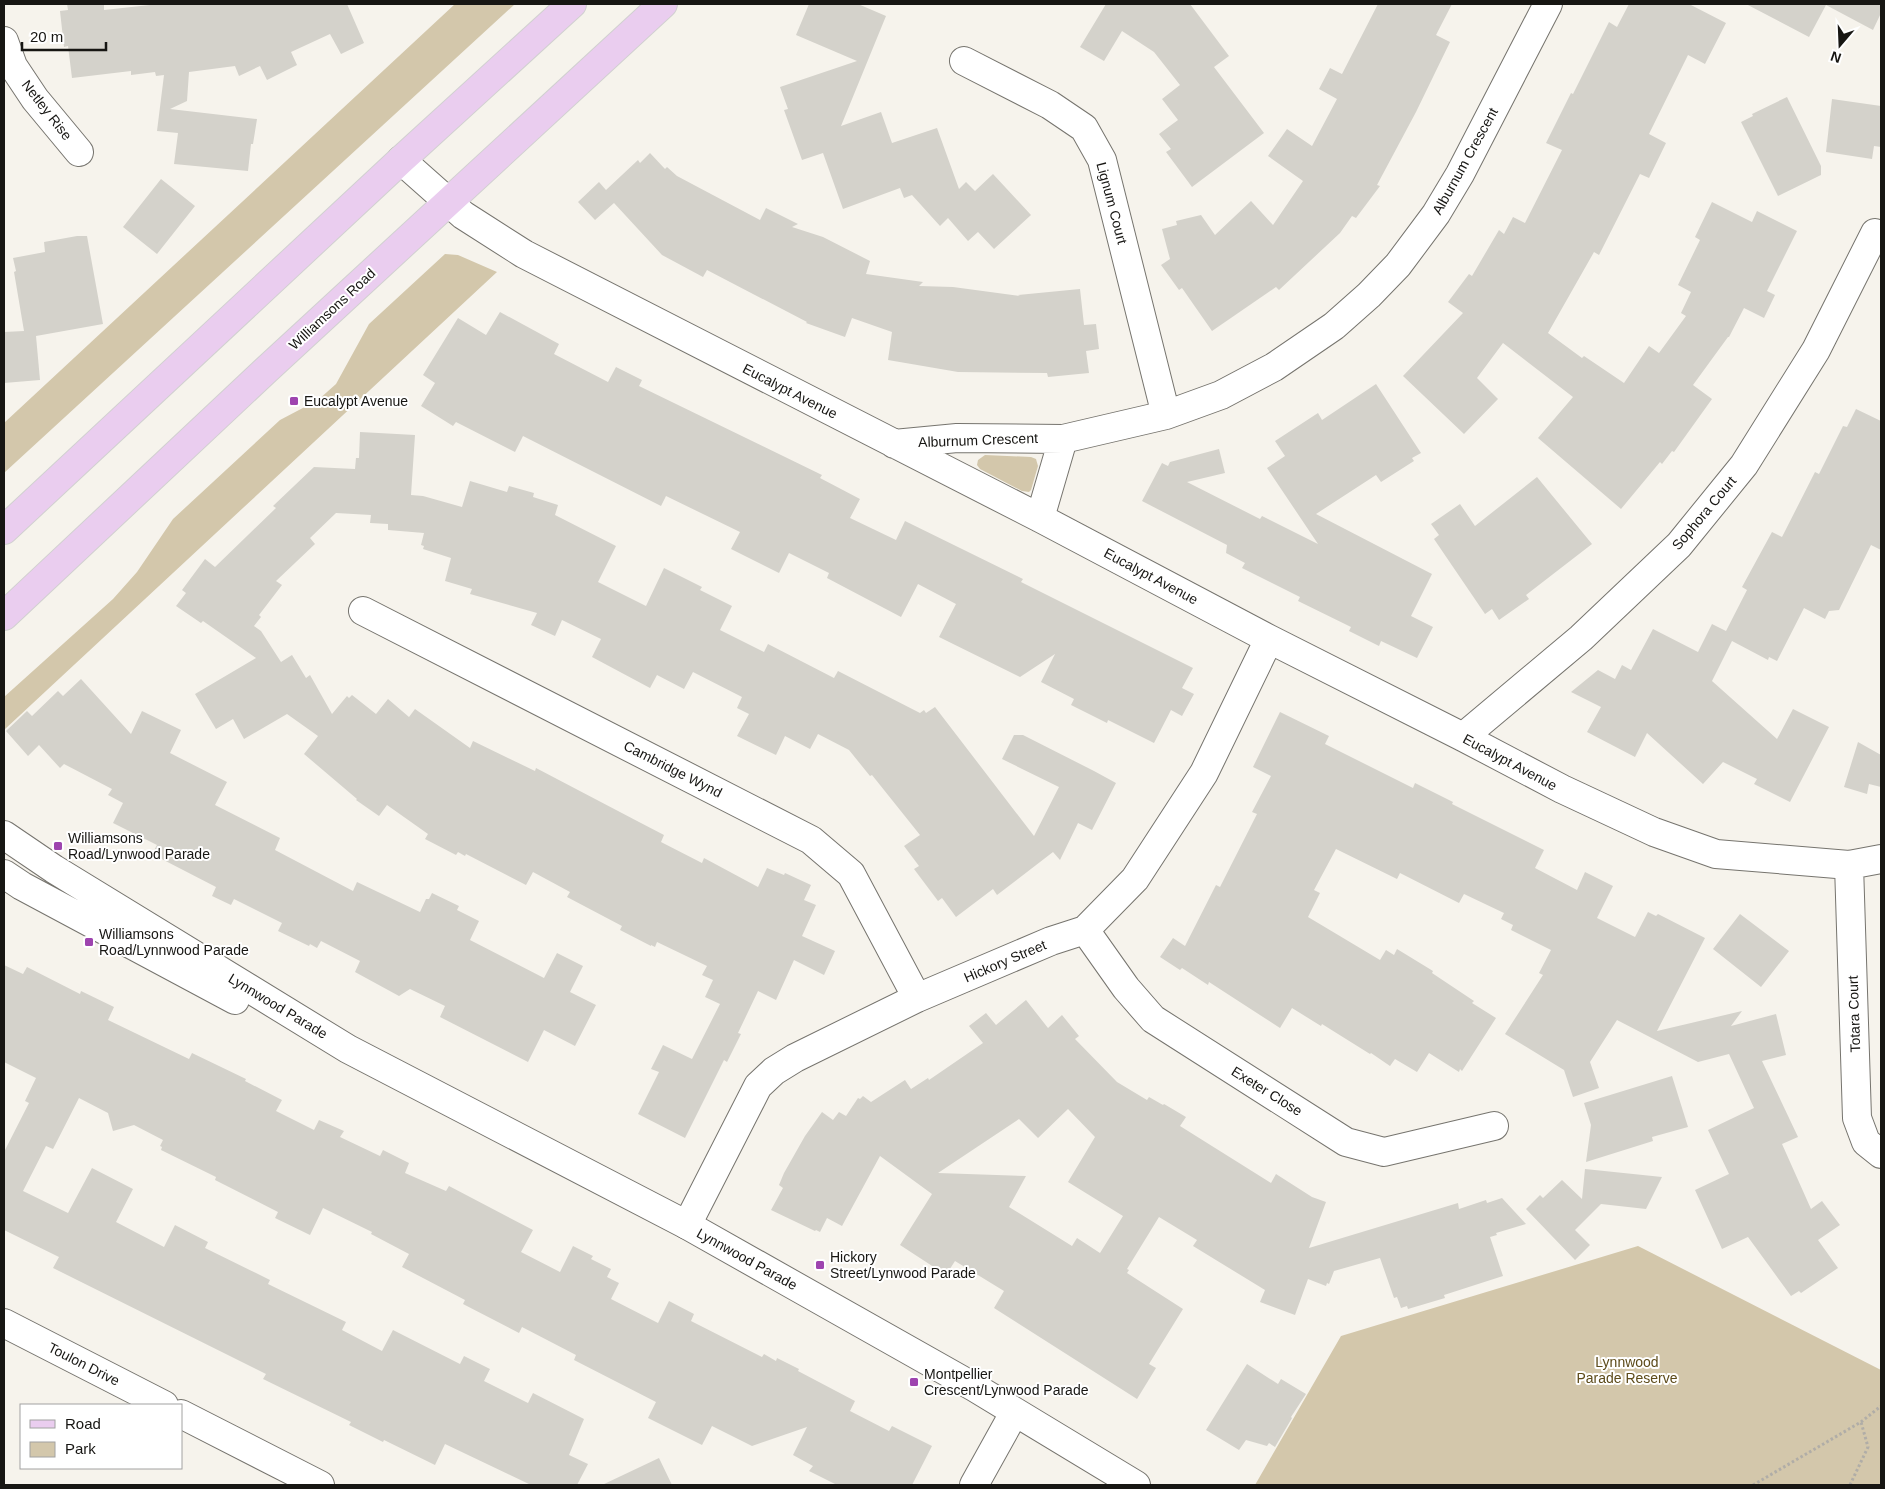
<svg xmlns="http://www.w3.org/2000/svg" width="1885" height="1489" font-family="Helvetica,sans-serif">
  <rect width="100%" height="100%" fill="#f6f3ec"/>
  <!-- green -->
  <path fill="#d3c7ab" d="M455,4H515L4,473V423Z
    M445,254L458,255L497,272L4,730V697L113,599L137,572L173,519L280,420L318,400L336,384L369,324Z
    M985,455L1031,457L1036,459L1038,466L1031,490L1029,492L1022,491L980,469L977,465L978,460Z
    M1638,1246L1881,1370V1485H1255L1341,1336Z"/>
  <!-- building -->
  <path fill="#d4d2cb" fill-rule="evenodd" d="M67,4H104V10L159,4H347L364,43L341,54L330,34L291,52L297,65L267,80L260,66L239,76L235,66L189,72L187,101L170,109L257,119L253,144H251L248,171L174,164L178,133L157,131L164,75L156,76L155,72L131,75V71L72,78L68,46L64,47L60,11L68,10Z
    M809,4H858L886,16L841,126L881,112L892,143L937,128L959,189L966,182L975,191L993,174L1031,215L994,249L978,232L968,241L948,218L940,226L912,195L904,198L900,188L843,209L823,153L802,160L784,110L788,109L780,87L857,61L796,35Z
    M1106,4H1190L1229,56L1214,67L1264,133L1192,187L1166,152L1171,149L1159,134L1178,120L1162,99L1180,85L1154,52L1122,31L1104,61L1080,47Z
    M1378,4H1452L1436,35L1450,42L1416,112L1377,185L1380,186L1356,218L1352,216L1340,233L1279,290L1276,287L1212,331L1182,288L1179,290L1161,265L1170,259L1162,229L1177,225L1176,221L1201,215L1215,235L1251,201L1273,225L1303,181L1268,156L1287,129L1312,146L1337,99L1319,89L1330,68L1342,74Z
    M1629,4H1689L1726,23L1705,64L1688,55L1649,134L1666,143L1649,178L1640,174L1599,255L1594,252L1548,333L1582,358L1584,356L1624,383L1649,346L1659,353L1686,316L1681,313L1691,292L1678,285L1700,240L1695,237L1712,202L1752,222L1757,211L1797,231L1767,291L1775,295L1764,318L1744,308L1729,337H1728L1693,385L1712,399L1674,452L1672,451L1662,464L1660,462L1621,509L1538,438L1573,397L1503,343L1477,378L1498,399L1464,434L1403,376L1463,313L1448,302L1469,274L1472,276L1499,230L1504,234L1513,217L1525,223L1562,150L1546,143L1571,93L1573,94L1609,22L1617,27Z
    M1746,4H1881V13L1873,30L1826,5L1809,37Z
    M1787,97L1821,166V175L1778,196L1741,122L1753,116L1752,114Z
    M1832,99L1881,106V147L1874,146L1872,159L1826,152Z
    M650,153L665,169L667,167L677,176L760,220L766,208L798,224L792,227L823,237L870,261L866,274L923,282L919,286L953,287L1020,296L1018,295L1080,289L1084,325L1096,324L1099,349L1086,351L1089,373L1048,377L1047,373L958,372L888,360L892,332L852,318L845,337L806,323L807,322L707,270L703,277L662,255L614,203L595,220L578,202L599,182L606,190L638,160L640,163Z
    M161,179L195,206L157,254L123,227Z
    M77,236H87L103,324L36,336L40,380L4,383V332L24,331L14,272L16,271L13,258L45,252L44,242Z
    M500,312L559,344L554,354L608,382L616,367L642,380L639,386L822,475L820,478L860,499L850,518L896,540L905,521L1023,579L1021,582L1193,668L1182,688L1194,694L1182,716L1171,710L1154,743L1108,720L1107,723L1071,705L1074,699L1041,682L1055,654L1020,677L939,637L956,604L918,584L901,617L827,578L829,573L789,553L779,573L731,549L740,532L666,496L661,506L523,436L515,452L456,422L453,426L421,406L435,383L423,375L458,318L486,335Z
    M1376,384L1421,453L1412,458L1414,461L1381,482L1376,475L1316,514L1432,574L1411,616L1433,627L1417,658L1381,641L1379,646L1349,631L1351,627L1298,601L1300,597L1242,568L1245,563L1226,553L1227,545L1142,501L1162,463L1168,466L1170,462L1219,449L1225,473L1187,482L1260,519L1262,516L1318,544L1267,468L1285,456L1275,441L1318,413L1322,420Z
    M1856,409L1881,421V550L1871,545L1839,610L1829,611L1825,619L1804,608L1777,661L1769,657L1768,660L1732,641L1712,681L1777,739L1793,709L1829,727L1790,802L1754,784L1757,779L1723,762L1703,784L1647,733L1635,757L1587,732L1601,707L1571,692L1598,670L1615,679L1622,665L1631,670L1653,629L1698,652L1712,624L1726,631L1747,590L1742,587L1772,532L1782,537L1815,472L1819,474L1843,426L1847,427Z
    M360,432L415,435L411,495L423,496L462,507L470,481L507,492L509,486L534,493L533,497L558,505L555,515L616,546L598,582L646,606L664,568L702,587L700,590L732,606L720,630L764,652L768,644L834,678L838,671L920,713L924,710L926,713L935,707L1034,836L1059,787L1002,759L1014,735H1023L1094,771L1116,783L1092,830L1078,823L1060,860L1053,852L997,895L993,889L956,917L942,898L938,901L914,869L919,866L904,846L920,835L872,775L870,776L849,750L818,734L810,749L785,736L776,755L737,736L749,714L737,708L742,697L693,672L684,689L657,675L650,688L592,657L601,639L562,620L555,636L531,625L537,613L470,594L472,589L445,581L451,558L423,549L424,546L421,545L424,533L388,530V524L370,523L371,515L336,513L310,538L315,544L276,581L282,585L259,615L261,617L254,626L261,631L281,662L292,655L306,678L310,675L332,714L347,696L349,698L352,695L376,714L388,699L409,717L415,709L470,748L473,741L535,771L536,768L639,822L664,835L661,842L702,863L704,858L758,887L767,868L784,875L785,873L811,885L804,900L816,905L802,936L835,951L824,975L794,960L776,1000L758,991L738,1033L741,1034L727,1062L724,1060L685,1138L638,1114L659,1072L651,1069L663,1045L692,1059L720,1004L705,997L713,980L702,975L707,966L657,942L655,947L651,945V946L620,930L622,926L567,897L570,892L533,872L526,885L466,854L465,856L458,852L456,855L425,839L428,834L387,805L379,816L356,800L357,799L304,754L318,736L287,714L244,739L233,719L216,729L195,694L256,658L203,621L201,623L176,606L186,593L182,590L205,559L215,567L276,508L273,506L314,467L355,469L356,458H359Z
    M1537,477L1592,544L1526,595L1529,599L1499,620L1492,609L1485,614L1434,539L1439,535L1431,524L1460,504L1475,526Z
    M81,679L131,734L142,711L181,730L170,753L227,782L215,805L280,838L275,850L353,891L357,882L420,912L426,899H429L432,893L459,906L457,910L479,921L470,940L544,978L557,953L583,966L570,992L596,1005L575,1046L544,1030L528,1062L440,1017L445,1006L410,989L399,996L355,972L360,961L321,941L317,948L310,944L309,946L278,931L282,923L234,899L231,905L212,896L216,887L152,854L157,845L113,823L123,803L108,795L112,789L64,764L60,768L39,745L28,756L6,731L27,711L32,716L58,691L63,696Z
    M1280,712L1329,736L1325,744L1413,788L1415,783L1453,802L1452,804L1544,850L1535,868L1577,890L1585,872L1613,886L1597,918L1635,937L1648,912L1656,916L1658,914L1705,938L1657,1031L1742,1011L1731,1026L1776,1014L1786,1055L1762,1061L1798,1137L1782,1144L1811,1209L1822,1201L1840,1225L1818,1240L1838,1268L1801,1293L1799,1291L1791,1296L1748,1237L1722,1249L1695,1190L1729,1174L1708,1130L1754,1108L1729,1054L1698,1062L1617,1020L1590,1062L1599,1088L1573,1097L1564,1070L1505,1034L1543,975L1539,973L1551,950L1511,930L1513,925L1501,919L1504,913L1464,894L1459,903L1400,873L1397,879L1336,849L1314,890L1320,893L1308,917L1380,960L1386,950L1394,955L1397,949L1433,971L1432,973L1474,1001L1472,1003L1496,1018L1462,1071L1460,1069L1459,1072L1429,1053L1417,1072L1395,1059L1390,1066L1371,1053L1370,1054L1322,1024L1321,1026L1292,1008L1280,1028L1209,982L1208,985L1182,968L1180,970L1160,957L1173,938L1185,946L1216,885L1220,887L1257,814L1252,812L1271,776L1253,767Z
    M1858,742L1881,755V787L1869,784L1867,794L1844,787Z
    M1740,914L1789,951L1761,987L1713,949Z
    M4,965L23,974L27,967L80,994L81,991L114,1007L108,1020L189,1059L192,1053L246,1079L245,1081L282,1100L276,1111L314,1130L319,1120L344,1131L340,1137L380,1156L383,1150L409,1163L405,1173L446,1191L449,1186L533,1230L521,1252L560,1272L573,1246L593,1256L591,1259L611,1269L607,1277L619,1283L611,1299L658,1323L669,1301L694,1314L691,1321L762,1357L764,1354L776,1361L777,1358L799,1369L798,1371L855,1401L850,1411L889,1431L892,1426L932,1446L912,1485H837L809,1471L813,1466L793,1455L807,1427L752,1446L712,1426L702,1445L648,1418L656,1402L574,1360L576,1355L522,1327L519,1333L463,1304L465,1300L402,1267L409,1254L371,1234L372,1232L323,1208L310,1235L275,1218L278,1212L215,1180L216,1177L161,1150L162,1147L160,1146L163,1140L134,1125L113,1131L108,1113L79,1098L53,1149L46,1146L23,1191L68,1213L92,1168L133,1189L116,1222L164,1247L175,1225L208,1242L205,1248L270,1280L268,1284L346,1322L342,1330L382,1351L393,1330L460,1364L464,1356L490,1369L484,1381L528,1403L533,1393L584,1419L569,1455L588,1464L577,1485H531L445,1444L435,1465L384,1440L383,1442L349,1425L351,1422L263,1379L266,1374L53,1268L59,1257L4,1230V1152L29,1103L25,1101L36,1078L4,1062Z
    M1026,1000L1048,1028L1062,1015L1079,1036L1075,1039L1117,1082L1147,1100L1149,1097L1163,1105L1164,1104L1186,1117L1180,1126L1271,1183L1276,1174L1312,1197L1326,1202L1309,1248L1458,1203L1459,1209L1486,1200L1487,1203L1502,1198L1526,1224L1496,1233L1497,1235L1490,1237L1503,1276L1444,1295L1445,1298L1408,1309L1407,1306L1401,1308L1397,1297L1394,1298L1380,1258L1334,1271L1329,1284L1327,1283L1326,1286L1308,1279L1295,1315L1260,1302L1265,1290L1193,1246L1197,1240L1159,1217L1127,1269L1129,1270L1127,1273L1183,1309L1149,1364L1156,1368L1137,1399L994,1308L1004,1291L955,1261L946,1275L900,1245L932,1194L880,1156L842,1226L827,1218L820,1232L816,1230L815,1231L771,1210L783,1188L779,1185L784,1173L805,1136L822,1112L833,1120L839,1112L846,1116L858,1098L860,1099L863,1096L871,1102L905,1080L911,1089L928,1078L929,1080L983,1043L969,1026L986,1013L996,1025ZM1068,1109L1095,1137L1068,1182L1123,1216L1100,1253L1077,1238L1072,1246L1009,1207L1026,1176L938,1173L1019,1119L1038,1138Z
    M1672,1076L1688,1127L1652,1137L1653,1141L1586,1162L1591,1125L1584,1103Z
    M1585,1169L1662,1177L1646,1209L1601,1204L1575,1230L1590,1245L1575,1260L1526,1209L1540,1195L1543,1198L1562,1180L1582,1199Z
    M1247,1364L1278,1384L1281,1379L1306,1394L1291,1417L1292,1418L1275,1447L1269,1443L1267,1446L1246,1440L1239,1450L1206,1430Z
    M659,1458L672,1485H602Z"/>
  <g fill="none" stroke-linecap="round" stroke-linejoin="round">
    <defs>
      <path id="street" d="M4,41L13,66L35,99L79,152
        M964,61L1050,105L1084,128L1102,160L1166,415
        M401,160L463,215L524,254L1040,518L1269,639L1463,737L1562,789L1654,832L1716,854L1849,865L1881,859
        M1063,439L1166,415L1221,395L1274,367L1334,326L1369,295L1398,265L1436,214L1460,174L1548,4
        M894,444L957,438L1063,439L1040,518
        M363,611L811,840L851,874L917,998
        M1463,737L1581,638L1679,545L1744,465L1816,350L1875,233
        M1849,865L1857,1118L1866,1142L1881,1154
        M1085,930L1126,988L1153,1019L1346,1142L1384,1152L1494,1126
        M687,1225L758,1086L774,1071L795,1058L917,998L1051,941L1085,930L1135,879L1204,773L1269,639
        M4,1323L164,1405
        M181,1414L320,1485
        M974,1485L1014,1413"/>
      <path id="secondary" d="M4,835L54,869L348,1049L687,1225L974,1387L1136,1485
        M4,874L22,886L235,1000"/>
      <path id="primary" d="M4,530L401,160L572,4
        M4,616L265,371L663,4"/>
    </defs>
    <!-- street casing -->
    <use href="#street" stroke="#76746e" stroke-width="30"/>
    <!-- secondary casing -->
    <use href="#secondary" stroke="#76746e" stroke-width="30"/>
    <!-- primary casing -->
    <use href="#primary" stroke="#d1d0d0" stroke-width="30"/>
    <!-- path -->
    <path stroke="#b0ada7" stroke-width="3" stroke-dasharray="2.5 2.5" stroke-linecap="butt" d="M1753,1485L1861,1422L1881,1406
      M1850,1485L1868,1447L1861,1422"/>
    <!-- street -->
    <use href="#street" stroke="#fff" stroke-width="28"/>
    <!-- secondary -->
    <use href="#secondary" stroke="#fff" stroke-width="28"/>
    <!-- primary -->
    <use href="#primary" stroke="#eacdef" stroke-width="28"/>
  </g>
  <!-- markers -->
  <g fill="#9e44af" stroke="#fff" stroke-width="2">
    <rect x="289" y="396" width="10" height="10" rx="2.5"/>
    <rect x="53" y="841" width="10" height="10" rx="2.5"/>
    <rect x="84" y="937" width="10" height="10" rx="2.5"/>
    <rect x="815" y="1260" width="10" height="10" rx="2.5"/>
    <rect x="909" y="1377" width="10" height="10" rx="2.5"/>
  </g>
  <g text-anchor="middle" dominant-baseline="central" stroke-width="4" stroke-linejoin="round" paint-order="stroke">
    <!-- street labels -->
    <g font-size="14" fill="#171613" stroke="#fff">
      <text transform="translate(47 110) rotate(52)">Netley Rise</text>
      <text transform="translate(1465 161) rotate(-61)">Alburnum Crescent</text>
      <text transform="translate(1112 203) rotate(75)">Lignum Court</text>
      <text transform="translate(332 309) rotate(-43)">Williamsons Road</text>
      <text transform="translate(790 391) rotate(27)">Eucalypt Avenue</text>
      <text transform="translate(978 440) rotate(-2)">Alburnum Crescent</text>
      <text transform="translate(1704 513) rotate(-50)">Sophora Court</text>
      <text transform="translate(1151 576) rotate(28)">Eucalypt Avenue</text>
      <text transform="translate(1510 762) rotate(28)">Eucalypt Avenue</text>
      <text transform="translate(673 769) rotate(27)">Cambridge Wynd</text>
      <text transform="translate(1005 961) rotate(-23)">Hickory Street</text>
      <text transform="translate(278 1006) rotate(31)">Lynnwood Parade</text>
      <text transform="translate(1854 1014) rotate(-92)">Totara Court</text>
      <text transform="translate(1267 1091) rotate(32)">Exeter Close</text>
      <text transform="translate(747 1259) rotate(29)">Lynnwood Parade</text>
      <text transform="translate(84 1364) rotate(27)">Toulon Drive</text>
    </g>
    <!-- poi labels -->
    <g font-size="14" fill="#171613" stroke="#fff" text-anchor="start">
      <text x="304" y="401">Eucalypt Avenue</text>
      <text x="68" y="838">Williamsons<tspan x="68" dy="16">Road/Lynwood Parade</tspan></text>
      <text x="99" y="934">Williamsons<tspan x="99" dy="16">Road/Lynnwood Parade</tspan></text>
      <text x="830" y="1257">Hickory<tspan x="830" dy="16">Street/Lynwood Parade</tspan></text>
      <text x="924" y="1374">Montpellier<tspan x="924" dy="16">Crescent/Lynwood Parade</tspan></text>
    </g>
    <!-- park labels -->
    <g font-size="14" fill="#5d4b1a" stroke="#fff">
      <text x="1627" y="1362">Lynnwood<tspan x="1627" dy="16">Parade Reserve</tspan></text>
    </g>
  </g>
  <!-- border -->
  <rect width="1885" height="1489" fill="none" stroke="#171613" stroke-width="10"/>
  <!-- legend -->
  <rect x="20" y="1404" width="162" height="65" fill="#ffffff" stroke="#a2a2a1"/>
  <rect x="30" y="1420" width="25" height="8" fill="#eacdef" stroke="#a2a2a1"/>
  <text x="65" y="1429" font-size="15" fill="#171613">Road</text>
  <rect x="30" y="1442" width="25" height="15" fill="#d3c7ab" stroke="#a2a2a1"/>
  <text x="65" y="1454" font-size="15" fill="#171613">Park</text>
  <!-- north arrow -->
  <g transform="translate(1840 45) rotate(199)" stroke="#ffffff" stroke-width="4" paint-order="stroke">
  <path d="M0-4L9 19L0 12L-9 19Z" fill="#171613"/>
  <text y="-8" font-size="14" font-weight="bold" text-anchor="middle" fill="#171613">N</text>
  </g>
  <!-- scale -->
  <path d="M22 42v8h84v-8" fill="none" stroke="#171613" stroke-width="2.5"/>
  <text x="30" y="42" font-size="15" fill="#171613" stroke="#ffffff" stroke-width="4" paint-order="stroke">20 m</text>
</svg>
